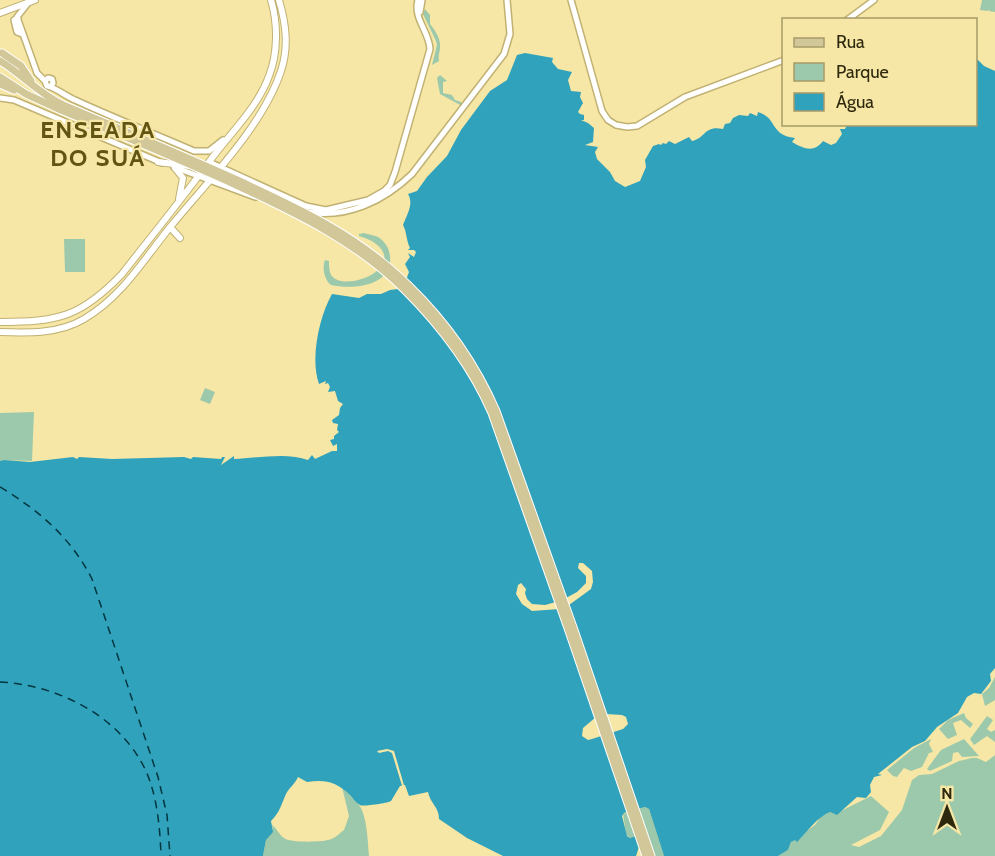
<svg xmlns="http://www.w3.org/2000/svg" width="995" height="856" font-family="Cabin,sans-serif">
  <rect width="100%" height="100%" fill="#f6e7a6"/>
  <!-- green -->
  <path fill="#9cc9ab" d="M982,0H995V12L989,11V9L988,11L980,10Z
    M425,9L430,15V24C435,30 441,39 440,47C440,53 438,54 439,61L432,65L437,45L436,41L423,14Z
    M440,75L447,81L443,82V93L452,95L455,100L461,102L462,106L440,94L437,78Z
    M364,233C370,235 377,235 382,240C394,251 393,272 378,280C365,288 344,288 331,285C324,280 322,267 325,260L329,261C329,265 329,271 331,275C344,294 407,268 376,244C371,240 365,238 359,236V234Z
    M64,239H85V272H65Z
    M205,388L215,392L210,404L200,400Z
    M34,412L32,461L4,460L0,461V413Z
    M995,677V700L985,706L982,694L989,688Z
    M964,713L966,718L973,724L970,728L961,720L953,723L957,735L948,739L939,729L948,720Z
    M987,716L993,720L987,729L991,732L995,730V742L987,736L974,745L970,739Z
    M931,739L929,744L933,752L929,753L922,767L911,771L904,768L897,777L893,776L887,770L914,748Z
    M964,739L979,756L962,757L958,752L953,753L952,761L930,771L927,769L941,750Z
    M995,755V856H778L788,850L791,842L815,825L821,816L830,812L835,814L871,796L889,812L880,830L851,845L859,847L881,836L902,810L912,780L919,775L932,774L959,761L972,758H977L986,762Z
    M342,787C348,793 354,798 359,805C367,815 368,843 369,856H263L266,840L273,828L271,824C277,828 279,835 284,838C290,843 320,842 328,840C334,839 339,834 344,830L349,816Z
    M645,807L649,809L664,856H647L639,835L630,838L626,834L623,814Z"/>
  <!-- water -->
  <path fill="#30a2bb" d="M525,53L553,58L552,62L558,69L572,72L568,80L571,91L581,92L580,97L583,103L578,112L580,114L584,115V120H581L588,123L594,128L593,142L585,145L598,147L595,152L597,159L610,172L615,181L625,187L640,181L646,167L645,160L653,146L659,144L661,145L663,143L666,144L669,141L675,144L689,137L692,141C706,138 704,125 723,129L725,124L730,123L733,118L739,115L748,116L750,113L757,116L758,112C778,118 769,135 795,138L792,142C804,149 814,153 823,141L831,145L836,143L842,134L840,129H845L847,125L976,124V58L984,66L995,71V668L990,674L991,681L981,694L974,693L967,697L958,713L937,727L925,741L912,747L878,774L882,775L874,777L870,785L871,792L866,798L857,797L837,815L830,812C817,817 807,832 797,842L795,840L791,842L788,850L778,856H664L649,809L645,807L624,813L622,816L627,836L630,838L639,835V847L636,856H503L467,838L439,819C439,807 430,803 428,792L409,796L405,785L400,786L391,801C388,803 362,807 360,805C356,803 353,798 350,795C337,782 325,779 307,782L298,777C295,784 289,788 286,794C281,805 280,812 271,821L273,832L266,840L263,856H0V461L4,460L30,462L73,457L77,459L79,457L112,459L184,457L191,459L193,457L221,459L222,457H225L221,465L234,456V459C257,458 288,452 308,460L312,455L315,459L332,451H337V444L333,446L330,440L334,439V436L339,432L337,430L338,424L333,423L332,420L339,415L340,408L343,404L338,401L335,391L328,392L330,387L328,383L325,384L326,381L319,384C310,359 319,317 332,294L359,298L367,294H381L390,290L398,289L399,286L405,283L409,272L405,264L410,257L408,253L414,257L416,252L414,250H408L410,248C406,240 407,232 403,225C407,214 414,204 408,194L417,191L427,177L447,156L461,130L490,91L507,80L517,55Z"/>
  <!-- pier -->
  <path fill="#f6e7a6" d="M403,281L494,399L566,598L577,592L586,583V576L578,568L579,563H583L592,571L593,582L591,589L569,605L606,714L622,715L626,717L628,724L623,729L592,739L588,740L582,736L583,728L596,717L559,609L532,611L522,604L516,594L518,585L521,583L526,589L525,593L527,599L532,604L545,605L556,602L497,434L485,404L466,370Z
    M387,749L394,751L408,799L403,789L392,753L388,751L379,753L377,751Z"/>
  <g fill="none" stroke-linecap="round" stroke-linejoin="round">
    <!-- ferry -->
    <path stroke="#013640" stroke-width="1.5" stroke-dasharray="8 6" stroke-linecap="butt" d="M0,487C40,511 71,538 92,579L158,777L167,815L170,856
      M0,682C56,685 117,714 144,767C157,793 160,827 161,856"/>
    <defs>
      <path id="tertiary" d="M571,0L602,111L608,120L616,125L627,127L637,126L685,97L784,60
        M28,3L17,17L37,73L45,81L47,86C53,86 67,97 75,100C114,118 155,134 194,151H209L223,140
        M420,12L422,0
        M18,18L14,20L17,32L22,34
        M847,20L874,0
        M45,81L48,78L52,79L53,83L51,86
        M0,98L14,100L162,163
        M209,162L306,206L326,210L368,200L384,191L390,185L395,172L430,49C429,31 413,19 418,0
        M174,167L255,197
        M307,212C347,219 384,201 412,174L504,54L510,34L507,0"/>
      <path id="secondary" d="M0,13L35,0
        M158,162L190,166
        M175,168L183,178L179,199
        M170,227L180,238
        M0,322C58,322 81,317 122,274C151,237 181,200 209,162C229,134 257,109 269,76C278,53 278,24 271,0
        M0,332C28,333 59,334 84,319C122,297 144,259 171,226C207,182 263,126 281,71C289,47 286,24 279,0"/>
      <path id="primary" d="M2,53L21,66L31,81
        M0,61C23,75 38,93 63,105
        M0,77L26,94L61,110
        M0,84L14,90
        M409,286C445,321 476,365 496,411L574,630L651,856
        M405,290C440,325 472,367 492,413L569,631L646,856"/>
    </defs>
    <!-- tertiary casing -->
    <use href="#tertiary" stroke="#c1b273" stroke-width="8"/>
    <!-- secondary casing -->
    <use href="#secondary" stroke="#c1b273" stroke-width="8"/>
    <!-- primary casing -->
    <use href="#primary" stroke="#fff" stroke-width="9"/>
    <!-- tertiary -->
    <use href="#tertiary" stroke="#fff" stroke-width="5"/>
    <!-- secondary -->
    <use href="#secondary" stroke="#fff" stroke-width="6"/>
    <!-- primary -->
    <use href="#primary" stroke="#d1c799" stroke-width="7"/>
    <defs>
      <path id="primary-bridge" d="M63,105C120,129 178,153 235,179C298,208 359,236 409,286
        M61,110C119,134 177,158 234,184C296,213 356,241 405,290"/>
    </defs>
    <!-- primary-bridge casing -->
    <use href="#primary-bridge" stroke="#fff" stroke-width="9" stroke-linecap="butt"/>
    <!-- primary-bridge -->
    <use href="#primary-bridge" stroke="#d1c799" stroke-width="7"/>
  </g>
  <g text-anchor="middle" dominant-baseline="central" stroke-width="4.5" stroke-linejoin="round" paint-order="stroke">
    <!-- district labels -->
    <g font-size="24" font-weight="bold" letter-spacing="1.5" fill="#625412" stroke="#f6e7a6">
      <text x="98" y="129">ENSEADA<tspan x="98" dy="28">DO SUÁ</tspan></text>
    </g>
  </g>
  <!-- legend -->
  <rect x="782" y="18" width="195" height="108" fill="#f6e7a6" stroke="#a69b69" stroke-width="1.5"/>
  <rect x="794" y="38" width="30" height="9" fill="#d1c799" stroke="#a69b69" stroke-width="1.5"/>
  <text x="836" y="48" font-size="18" fill="#2e280e">Rua</text>
  <rect x="794" y="63" width="30" height="18" fill="#9cc9ab" stroke="#a69b69" stroke-width="1.5"/>
  <text x="836" y="78" font-size="18" fill="#2e280e">Parque</text>
  <rect x="794" y="93" width="30" height="18" fill="#30a2bb" stroke="#a69b69" stroke-width="1.5"/>
  <text x="836" y="108" font-size="18" fill="#2e280e">Água</text>
  <!-- north arrow -->
  <g transform="translate(947 808)" stroke="#f6e7a6" stroke-width="4.5" paint-order="stroke">
  <path d="M0-4.5L10 22L0 15L-10 22Z" fill="#2e280e"/>
  <text y="-9" font-size="16" font-weight="bold" text-anchor="middle" fill="#2e280e">N</text>
  </g>
</svg>
